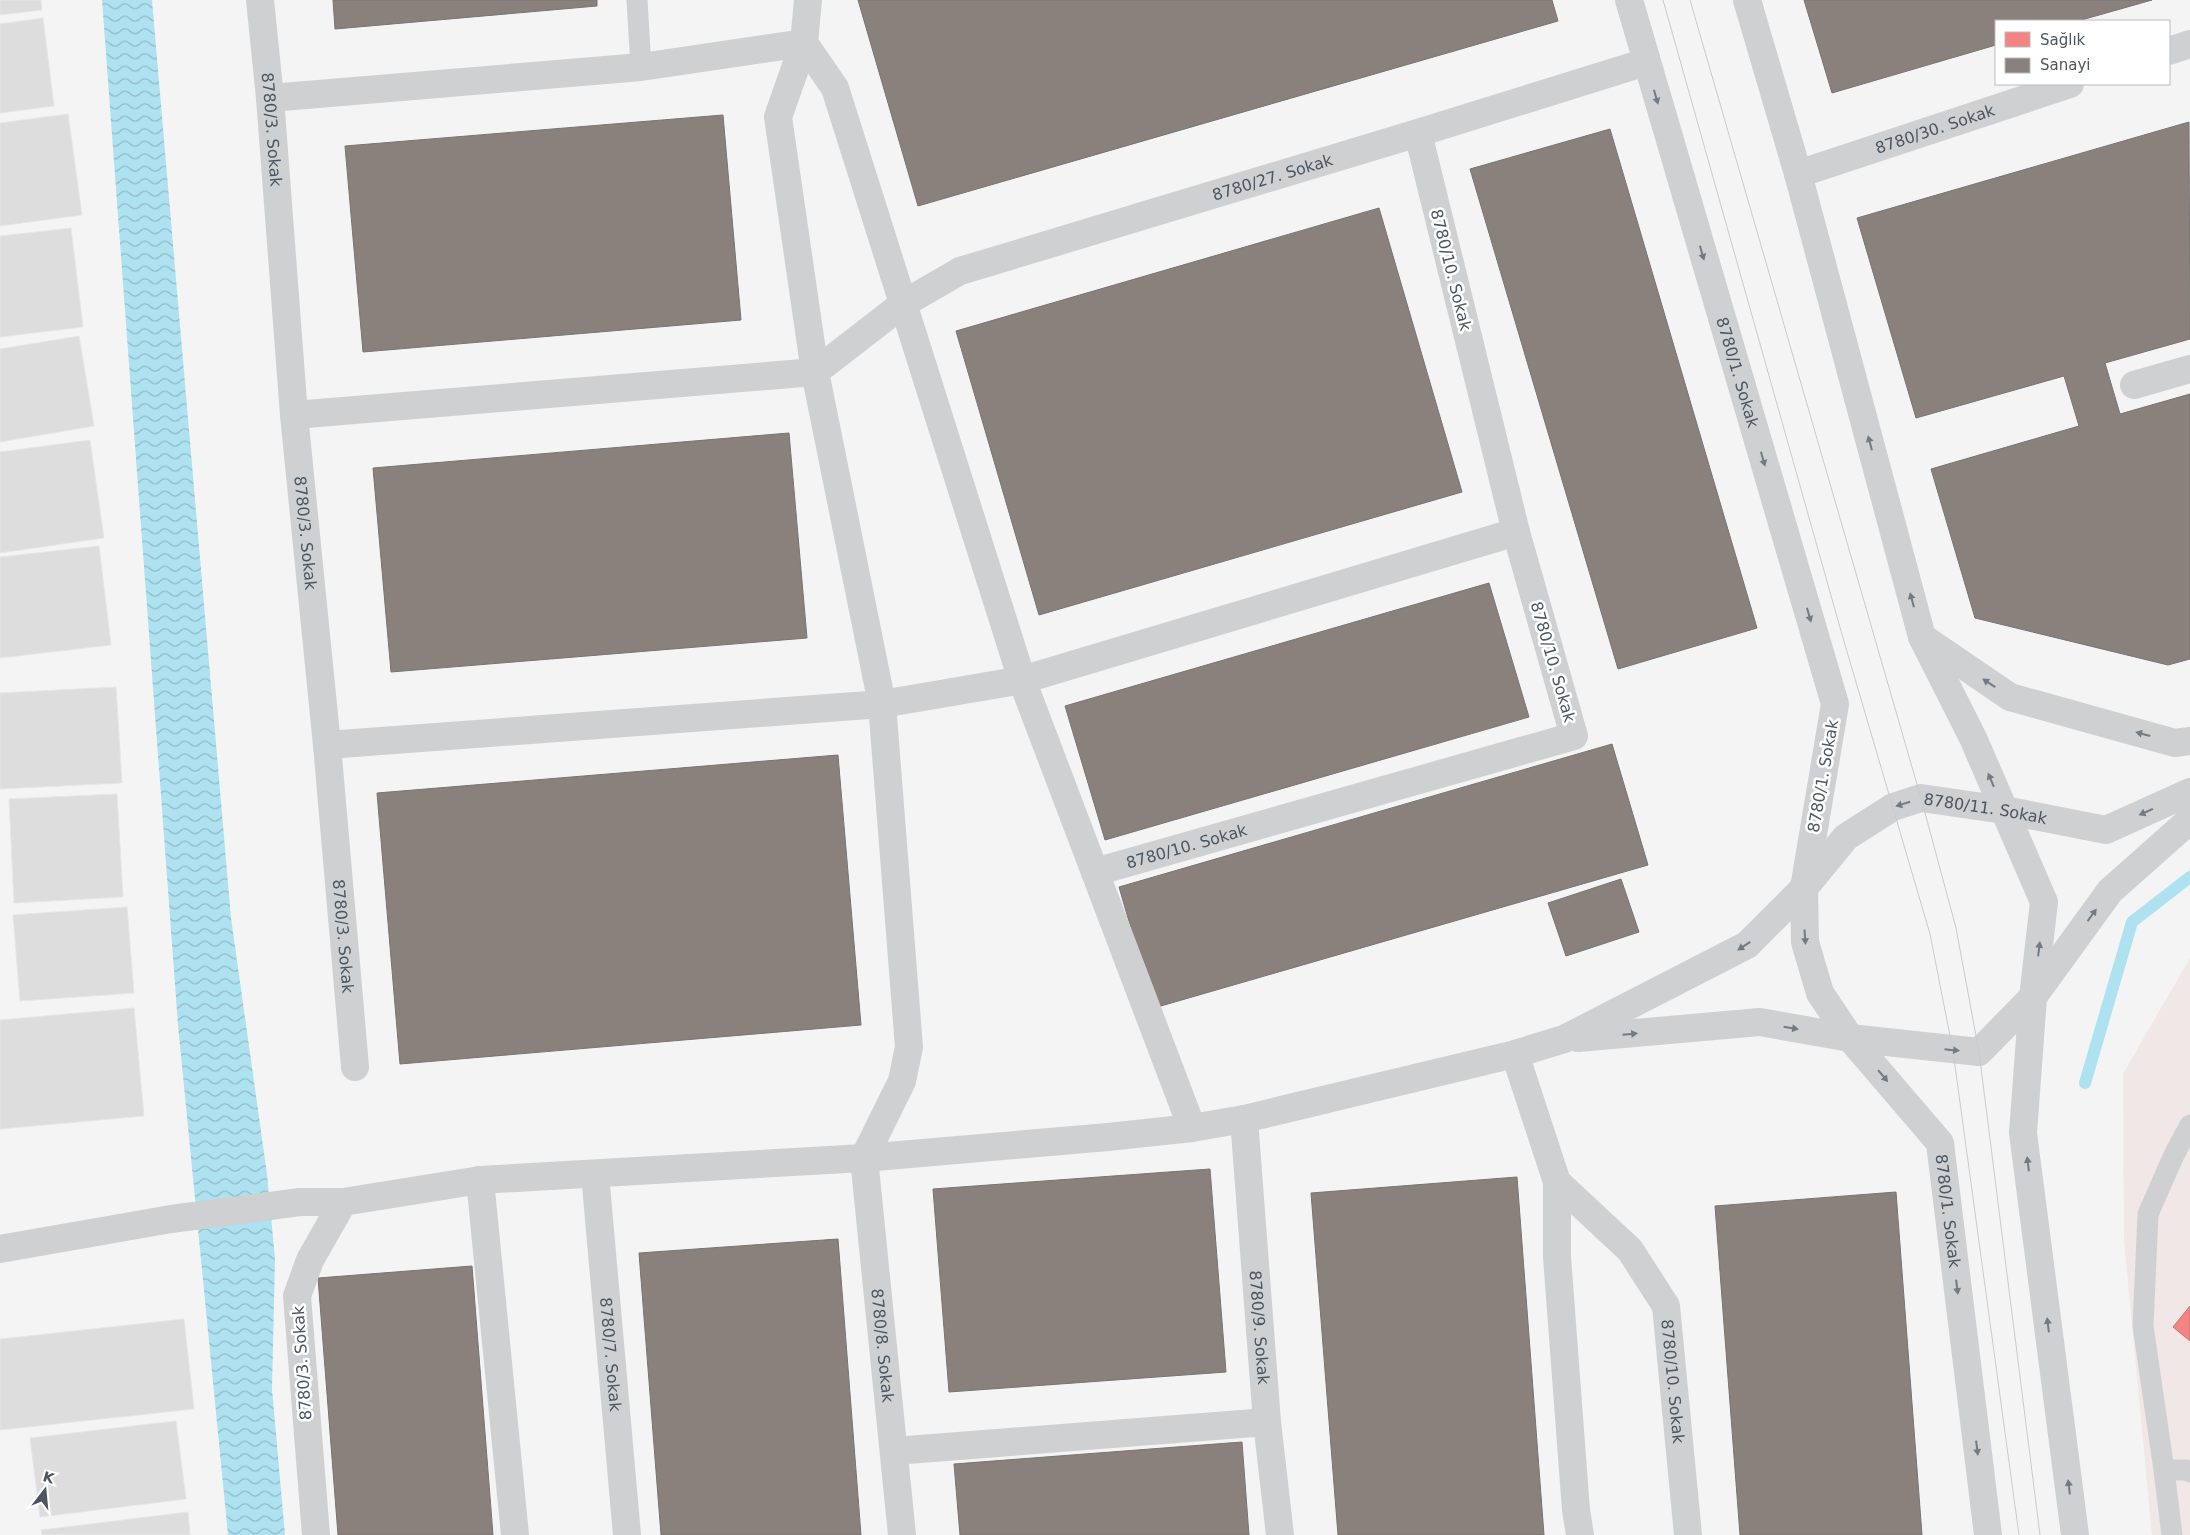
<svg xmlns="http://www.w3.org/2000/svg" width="2190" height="1535" font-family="'DejaVu Sans',sans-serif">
  <defs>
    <pattern id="water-waves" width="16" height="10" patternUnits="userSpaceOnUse" patternTransform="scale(1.25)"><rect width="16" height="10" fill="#aee2f0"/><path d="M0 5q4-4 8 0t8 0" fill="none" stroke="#90bac6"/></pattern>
  </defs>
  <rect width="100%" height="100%" fill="#f4f4f4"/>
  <!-- medical -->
  <path fill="#f1e7e6" d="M2190,958V1535H2152L2124,1240L2123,1074Z"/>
  <!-- water -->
  <path fill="url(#water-waves)" d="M102,0H152L231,918L267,1174L275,1259L272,1389L285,1535H228L178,1025Z"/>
  <!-- health -->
  <path fill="#f28482" stroke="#c07678" d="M2190,1306V1341L2173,1327Z"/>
  <!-- industry -->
  <path fill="#8a817c" stroke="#777474" d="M333,0H597V6L335,29Z
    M858,0H1552L1558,21L918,206Z
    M1804,0H2152L2078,21H1996V45L1832,93Z
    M723,115L741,320L363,352L345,146Z
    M2189,122L2190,339L2105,363L2120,414L2190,394V659L2168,665L1975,618L1931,469L2079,426L2064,376L1916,418L1857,218Z
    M1610,129L1757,628L1618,669L1470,169Z
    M1379,208L1462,492L1039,615L956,331Z
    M789,433L807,638L391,672L373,468Z
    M1489,583L1529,717L1105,840L1065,706Z
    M1612,744L1648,865L1154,1008L1119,887Z
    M838,755L861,1025L400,1064L377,793Z
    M1621,879L1639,932L1566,956L1548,903Z
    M1210,1169L1226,1372L949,1392L933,1189Z
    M1517,1177L1544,1535H1338L1311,1193Z
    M1896,1192L1922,1535H1740L1715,1206Z
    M838,1239L861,1535H661L639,1253Z
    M472,1266L493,1535H338L318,1278Z
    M1242,1442L1249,1535H960L954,1464Z"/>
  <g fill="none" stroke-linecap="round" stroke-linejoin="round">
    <!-- stream -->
    <path stroke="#aee2f0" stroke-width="12" d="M2085,1083L2132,922L2190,877"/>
  </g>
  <!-- building -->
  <path fill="#ddddde" stroke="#e5e6e7" d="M0,0H41L42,10L0,15Z
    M43,18L54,106L0,113V24Z
    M68,114L82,215L0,226V123Z
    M71,228L83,327L0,337V236Z
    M79,336L94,426L0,442V349Z
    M90,440L104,538L0,553V452Z
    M99,546L111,645L0,658V557Z
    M116,687L122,783L0,789V693Z
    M117,794L123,897L14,903L9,799Z
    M127,907L134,993L20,1001L13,915Z
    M134,1008L144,1116L0,1129V1020Z
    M184,1319L194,1409L0,1430V1339Z
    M176,1421L186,1499L40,1517L30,1438Z
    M188,1512L190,1535H42L41,1530Z"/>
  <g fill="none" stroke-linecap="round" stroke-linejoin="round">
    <!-- service -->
    <path stroke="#ced0d2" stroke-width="21" d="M637,0L641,67
      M2164,1470H2187L2190,1472
      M2172,1535L2164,1470L2143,1326L2148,1214L2174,1155L2190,1125"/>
    <!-- minor -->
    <g stroke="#ced0d2" stroke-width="28">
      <path id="s1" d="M260,0L270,98L294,415L327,745L355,1067"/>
      <path id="s2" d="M808,0L804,43L778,117L815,372L882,704L909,1047L902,1081L864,1158L902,1535"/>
      <path d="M804,43L835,88L1022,680L1192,1128"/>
      <path d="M2169,51L2190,44"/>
      <path d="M270,98L641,67L804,43"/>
      <path id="s3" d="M1798,174L2070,84"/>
      <path d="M2134,385L2190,369"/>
      <path id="s4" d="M294,415L815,372L903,304L960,271L1418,133L1646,62"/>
      <path d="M1922,637L2010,697L2175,743L2190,741"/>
      <path d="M327,745L882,704L1022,680L1516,532"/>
      <path id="s5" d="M1095,872L1574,736L1516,532L1418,133"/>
      <path d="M1578,1038L1760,1022L1850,1038L1979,1052L2033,997L2110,891L2190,820"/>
      <path d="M1515,1054L1557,1182V1257L1576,1510L1580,1535"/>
      <path id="s6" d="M1244,1119L1267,1422L1280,1535"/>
      <path id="s7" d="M595,1174L627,1535"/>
      <path d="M480,1180L515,1535"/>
      <path id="s8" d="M1557,1182L1630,1250L1666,1306L1688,1535"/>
      <path id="s9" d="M0,1249L171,1219L300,1202H343L480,1180L864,1158L1108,1137L1192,1128L1244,1119L1515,1054L1564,1039L1747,945L1804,888L1846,837L1893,807L1921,798L2004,810L2106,830L2190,792"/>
      <path d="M894,1451L1267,1422"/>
      <path d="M316,1535L297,1296L310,1260L343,1202"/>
    </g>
    <!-- tertiary -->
    <g stroke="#ced0d2" stroke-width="28">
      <path id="s10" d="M1629,0L1835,704L1804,888L1805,942L1820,993L1850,1038L1940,1143L1988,1535"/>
      <path d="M1747,0L1798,174L1922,637L1973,738L2044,902L2033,997L2023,1133L2075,1535"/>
    </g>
    <!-- tram -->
    <path stroke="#c9cacc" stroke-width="1" d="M1663,0L1841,631L1930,934L1953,1051L2019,1535
      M1690,0L1921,798L1956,928L1979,1052L2040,1535"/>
  </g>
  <!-- one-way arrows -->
  <defs><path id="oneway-solid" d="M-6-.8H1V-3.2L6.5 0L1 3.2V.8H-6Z" transform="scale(1.25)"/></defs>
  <g fill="#727b83">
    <use href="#oneway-solid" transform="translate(1656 97) rotate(74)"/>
    <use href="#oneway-solid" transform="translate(1702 253) rotate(74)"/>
    <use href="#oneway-solid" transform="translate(1870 443) rotate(-105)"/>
    <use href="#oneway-solid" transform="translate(1763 459) rotate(74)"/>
    <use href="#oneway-solid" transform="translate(1912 600) rotate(-105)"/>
    <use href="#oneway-solid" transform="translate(1809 615) rotate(74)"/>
    <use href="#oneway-solid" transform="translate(1989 683) rotate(-147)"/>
    <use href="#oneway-solid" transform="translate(2143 734) rotate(-165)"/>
    <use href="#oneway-solid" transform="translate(1991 780) rotate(-113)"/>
    <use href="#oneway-solid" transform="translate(1903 804) rotate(162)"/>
    <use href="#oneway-solid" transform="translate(2146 812) rotate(156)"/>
    <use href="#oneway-solid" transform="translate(2092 915) rotate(-54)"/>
    <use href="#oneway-solid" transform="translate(1805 937) rotate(86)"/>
    <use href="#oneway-solid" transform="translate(1744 946) rotate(147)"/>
    <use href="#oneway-solid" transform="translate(2039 949) rotate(-83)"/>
    <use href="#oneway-solid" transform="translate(1791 1028) rotate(9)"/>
    <use href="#oneway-solid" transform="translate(1630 1034) rotate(-5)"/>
    <use href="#oneway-solid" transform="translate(1952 1050) rotate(6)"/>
    <use href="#oneway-solid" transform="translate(1883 1076) rotate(50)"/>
    <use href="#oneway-solid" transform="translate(2028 1164) rotate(-97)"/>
    <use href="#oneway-solid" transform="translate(1957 1287) rotate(83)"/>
    <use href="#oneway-solid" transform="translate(2048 1325) rotate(-97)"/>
    <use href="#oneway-solid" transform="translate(1977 1448) rotate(83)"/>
    <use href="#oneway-solid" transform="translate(2069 1487) rotate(-97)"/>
  </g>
  <g text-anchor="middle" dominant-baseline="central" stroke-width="5" stroke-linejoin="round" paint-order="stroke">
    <!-- street labels -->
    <g font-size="16" fill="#4a5661" stroke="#fff">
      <text stroke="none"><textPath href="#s3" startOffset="144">8780/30. Sokak</textPath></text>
      <text stroke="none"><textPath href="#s1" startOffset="130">8780/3. Sokak</textPath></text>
      <text stroke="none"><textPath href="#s4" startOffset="1026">8780/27. Sokak</textPath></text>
      <text transform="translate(1451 270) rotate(76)">8780/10. Sokak</text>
      <text stroke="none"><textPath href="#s10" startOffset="388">8780/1. Sokak</textPath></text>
      <text stroke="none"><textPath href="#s1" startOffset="535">8780/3. Sokak</textPath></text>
      <text transform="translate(1553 662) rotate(74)">8780/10. Sokak</text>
      <text transform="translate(1823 776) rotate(-80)">8780/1. Sokak</text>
      <text stroke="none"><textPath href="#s9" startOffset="2085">8780/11. Sokak</textPath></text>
      <text stroke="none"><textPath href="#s5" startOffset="95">8780/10. Sokak</textPath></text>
      <text stroke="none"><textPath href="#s1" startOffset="940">8780/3. Sokak</textPath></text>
      <text stroke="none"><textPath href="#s10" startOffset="1288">8780/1. Sokak</textPath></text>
      <text stroke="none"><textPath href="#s6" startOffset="209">8780/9. Sokak</textPath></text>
      <text stroke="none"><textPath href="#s2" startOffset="1371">8780/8. Sokak</textPath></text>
      <text stroke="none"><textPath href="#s7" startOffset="181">8780/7. Sokak</textPath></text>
      <text transform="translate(302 1363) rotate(-94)">8780/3. Sokak</text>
      <text stroke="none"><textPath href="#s8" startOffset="242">8780/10. Sokak</textPath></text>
    </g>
  </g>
  <!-- legend -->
  <rect x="1995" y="20" width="175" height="65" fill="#ffffff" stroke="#b7bbc0"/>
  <rect x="2005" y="32" width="25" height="15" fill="#f28482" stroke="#b7bbc0"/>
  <text x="2040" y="45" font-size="15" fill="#4a5661">Sağlık</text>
  <rect x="2005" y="58" width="25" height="15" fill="#8a817c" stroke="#b7bbc0"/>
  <text x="2040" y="70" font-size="15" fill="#4a5661">Sanayi</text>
  <!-- north arrow -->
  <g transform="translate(45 1490) rotate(16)" stroke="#ffffff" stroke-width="4" paint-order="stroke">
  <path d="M0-4L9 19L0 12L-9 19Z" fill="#4a5661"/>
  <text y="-8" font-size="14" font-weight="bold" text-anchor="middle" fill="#4a5661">K</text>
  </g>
</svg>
